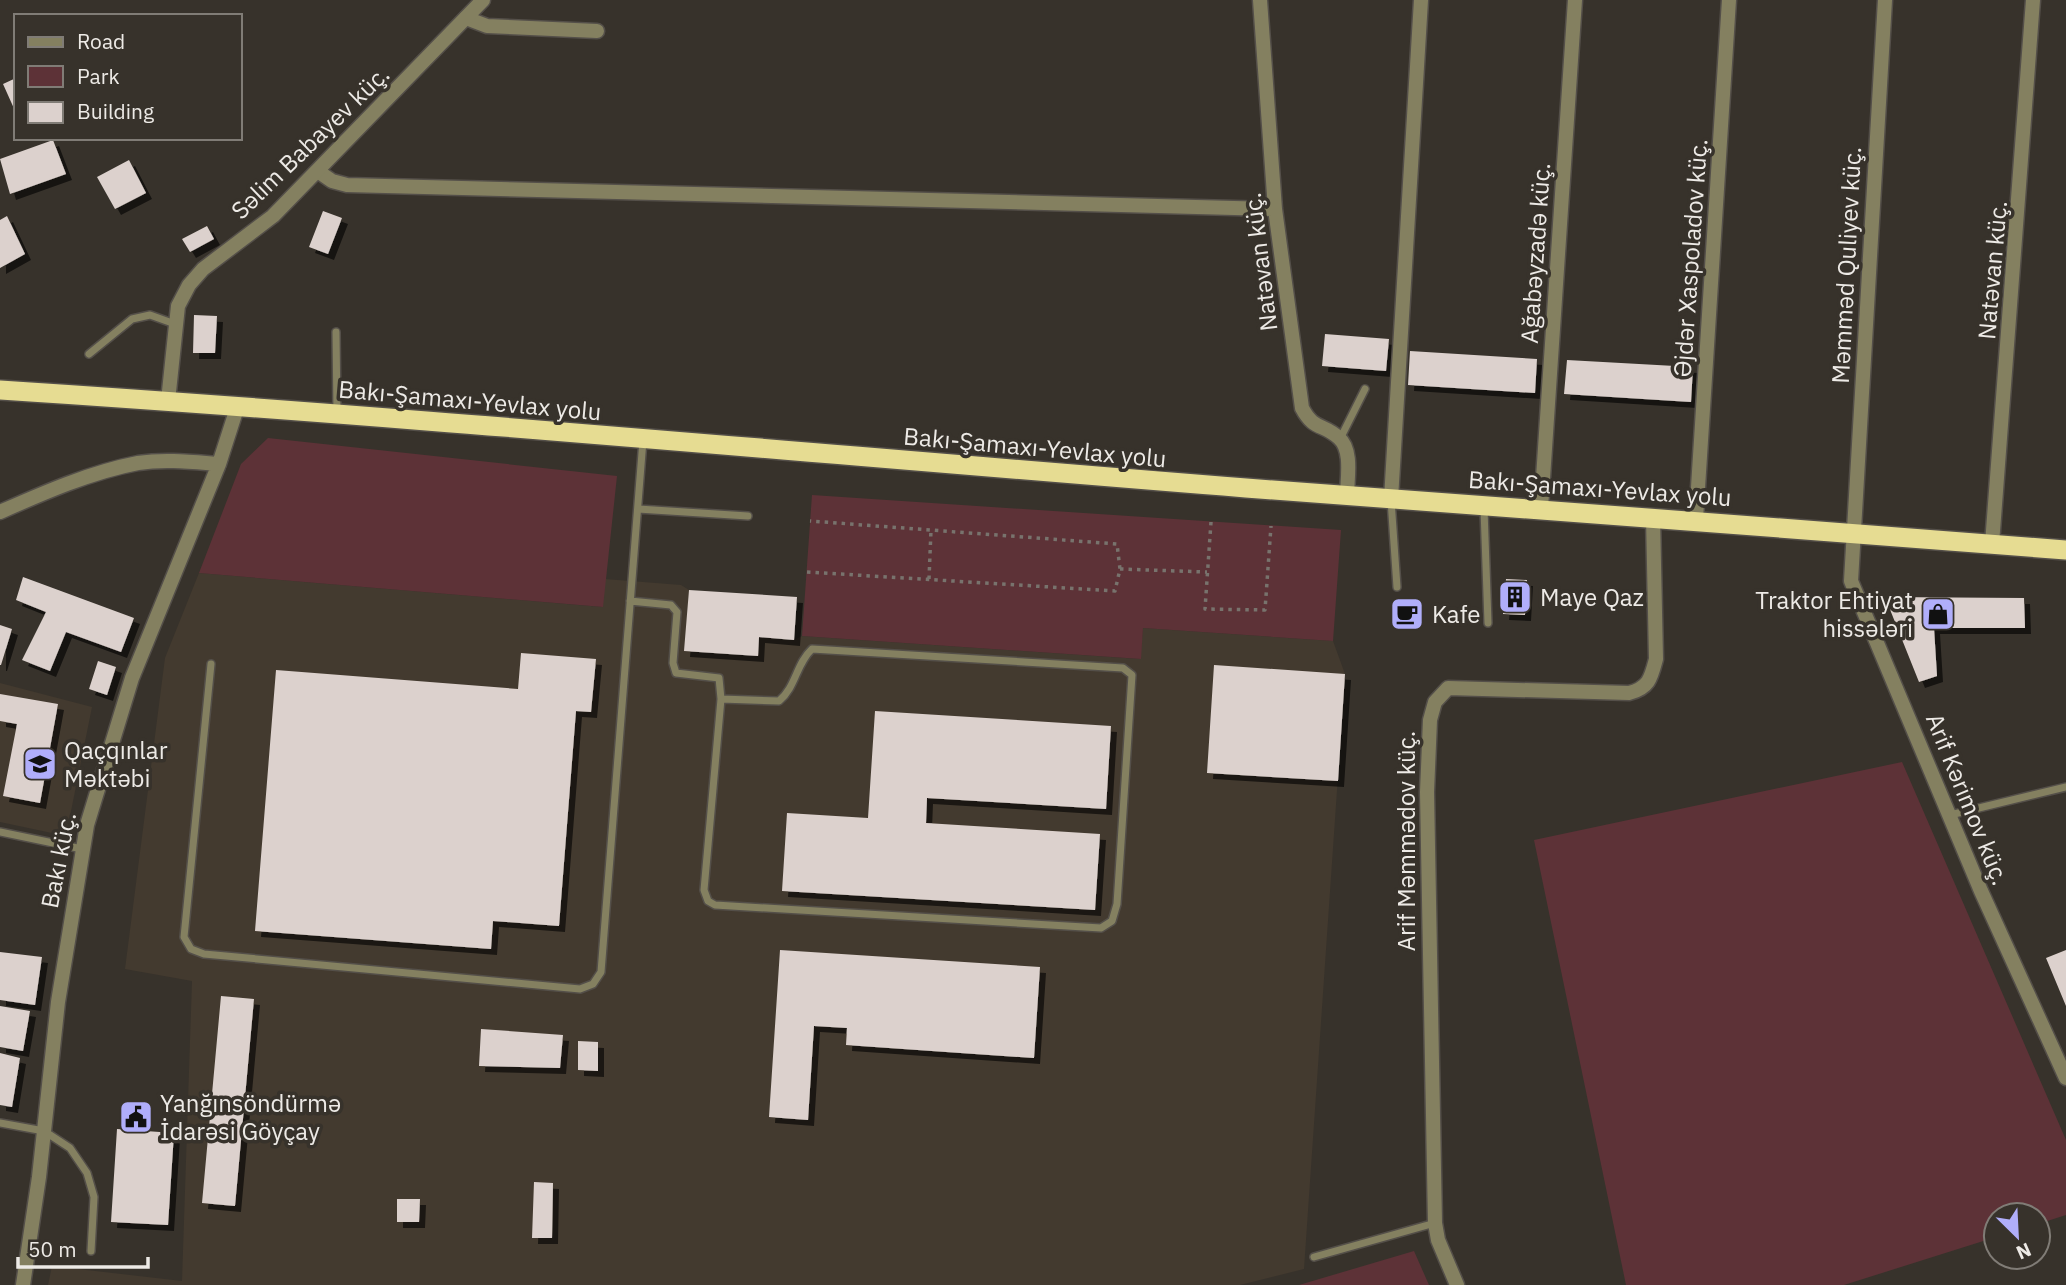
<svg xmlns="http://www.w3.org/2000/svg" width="2066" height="1285" font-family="'IBM Plex Sans',sans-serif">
  <defs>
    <filter id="shadow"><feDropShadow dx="6" dy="6" stdDeviation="0" flood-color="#0009"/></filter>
  </defs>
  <rect width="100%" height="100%" fill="#37322b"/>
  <!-- built -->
  <path fill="#433a2f" d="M199,573L602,607L605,579L681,585L689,590L685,651L758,656L759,637L794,640L802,636L1140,659L1143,628L1333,641L1345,674L1304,1269L1240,1285H48L52,1266L182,1281L192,981L125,969L165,658Z
    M0,683L92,707L66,836L0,822Z"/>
  <!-- green -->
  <path fill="#5d3237" d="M268,438L617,476L603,607L199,573L241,464Z
    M812,495L1341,530L1333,641L1143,628L1141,659L802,636Z
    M1902,762L2066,1140V1215L2038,1224V1215H1996V1237L1844,1285H1626L1534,840Z
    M1414,1251L1429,1285H1299Z"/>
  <!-- building -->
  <path fill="#dcd1cd" filter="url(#shadow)" d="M16,78V113L3,84Z
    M53,140L66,174L10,194L0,159Z
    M129,160L146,193L115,209L97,177Z
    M323,211L342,218L328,254L309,247Z
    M7,216L25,254L0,268V220Z
    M207,226L214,239L190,252L182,239Z
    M194,315L217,316L215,353H193Z
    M1325,334L1389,339L1386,371L1322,366Z
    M1410,351L1537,359L1535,393L1408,385Z
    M1567,360L1693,367L1691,402L1564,394Z
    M23,577L134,618L121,652L66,632L50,671L22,660L46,612L16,600Z
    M1506,579L1527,580L1525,615L1503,614Z
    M689,590L797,597L794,640L759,637L758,656L684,651Z
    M1885,597L2024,598L2025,628H1934L1937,676L1919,682Z
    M0,625L12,629L1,665H0Z
    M521,653L596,659L591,712L576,711L559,926L493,921L491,949L255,931L276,670L518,689Z
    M98,661L116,667L107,695L89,689Z
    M1214,665L1345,674L1338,781L1207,773Z
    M0,694L58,704L40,803L3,796L17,724L0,721Z
    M875,711L1111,726L1106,809L927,798L926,823L1100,834L1095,910L782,891L787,813L868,818Z
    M780,950L1040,967L1034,1058L846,1045L847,1028L814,1026L808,1120L769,1117Z
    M2066,950V1006L2046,958Z
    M0,952L42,957L35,1005L0,1000Z
    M221,996L254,999L235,1206L202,1203Z
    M0,1006L30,1011L23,1051L0,1047Z
    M481,1029L563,1035L560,1068L479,1066Z
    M578,1041L598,1042V1071L578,1070Z
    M0,1053L20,1058L12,1107L0,1105Z
    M117,1129L174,1133L168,1225L111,1222Z
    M534,1182L553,1183L552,1238H532Z
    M397,1199H420L419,1222H397Z"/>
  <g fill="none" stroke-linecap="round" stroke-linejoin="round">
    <defs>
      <path id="service" d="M336,332L337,413
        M89,354L132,319L150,315L175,324
        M1340,439L1365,389
        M1391,500L1397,587
        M638,509L748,516
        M1484,509L1488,623
        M630,601L671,605L677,612L673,663L676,673L719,678L721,699L704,890L708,901L715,905L1101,928L1112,921L1117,904L1132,675L1123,668L812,649C796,664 796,687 779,701L721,699
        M211,664L184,937L191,949L204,954L580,989L593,984L601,972L643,440
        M1950,815L2066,787
        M0,832L82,849
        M0,1123L44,1131L70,1148L87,1173L94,1197L91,1251
        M1314,1257L1435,1223"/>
      <path id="minor" d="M1260,0L1275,209L1302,408C1314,431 1323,423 1339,438C1353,450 1347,480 1347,496
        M1885,0L1851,581L1981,891L2066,1078
        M466,18L487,26L597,31
        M319,172L332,181L347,185L1275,209
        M1391,499L1421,0
        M1541,508L1575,0
        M0,512C43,493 91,472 138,463C165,459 192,462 219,464
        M1696,519L1729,0
        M1992,544L2033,0
        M23,1285L39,1177L58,1002L87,825L132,678L219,464L238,405
        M1457,1285L1438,1240L1435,1223L1427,792L1430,720L1435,702L1448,688L1629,693C1649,688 1651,678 1656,659L1653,517"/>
      <path id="tertiary" d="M168,401L178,306L189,285L203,269L273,216L483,0"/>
      <path id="trunk" d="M0,390C416,417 831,455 1246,488C1519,510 1793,527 2066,550"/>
    </defs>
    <!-- service casing -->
    <use href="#service" stroke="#544f49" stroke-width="10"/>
    <!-- minor casing -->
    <use href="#minor" stroke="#544f49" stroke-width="17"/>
    <!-- tertiary casing -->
    <use href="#tertiary" stroke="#544f49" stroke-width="17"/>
    <!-- trunk casing -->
    <use href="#trunk" stroke="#544f49" stroke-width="22"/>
    <!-- path -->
    <path stroke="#78736d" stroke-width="3.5" stroke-dasharray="3.5 5" stroke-linecap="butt" d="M1211,522L1205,609L1265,610L1271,526
      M1120,569L1207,572
      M807,572L1115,591L1120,569L1117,544L810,521
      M929,579L931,530"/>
    <!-- service -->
    <use href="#service" stroke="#848060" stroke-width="7"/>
    <!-- minor -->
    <use href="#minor" stroke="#848060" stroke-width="14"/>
    <!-- tertiary -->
    <use href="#tertiary" stroke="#848060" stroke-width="14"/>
    <!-- trunk -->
    <use href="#trunk" stroke="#e6dc92" stroke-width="19"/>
  </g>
  <!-- icons -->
  <defs>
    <symbol id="building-square" viewBox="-11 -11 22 22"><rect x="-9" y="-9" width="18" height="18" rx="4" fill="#b0aefa" stroke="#37322b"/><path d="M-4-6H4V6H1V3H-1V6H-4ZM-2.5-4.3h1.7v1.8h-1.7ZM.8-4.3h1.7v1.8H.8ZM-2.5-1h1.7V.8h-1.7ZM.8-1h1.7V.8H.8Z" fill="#111"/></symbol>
    <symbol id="cafe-square" viewBox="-11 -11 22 22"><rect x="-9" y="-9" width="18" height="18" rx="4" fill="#b0aefa" stroke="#37322b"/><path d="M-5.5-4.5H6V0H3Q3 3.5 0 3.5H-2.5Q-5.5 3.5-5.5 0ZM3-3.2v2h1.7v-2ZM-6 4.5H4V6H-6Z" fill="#111"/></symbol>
    <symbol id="shop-square" viewBox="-11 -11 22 22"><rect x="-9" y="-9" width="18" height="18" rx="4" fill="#b0aefa" stroke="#37322b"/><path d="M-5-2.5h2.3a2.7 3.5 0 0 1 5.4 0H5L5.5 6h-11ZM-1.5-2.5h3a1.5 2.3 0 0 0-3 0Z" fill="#111"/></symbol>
    <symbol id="school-square" viewBox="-11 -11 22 22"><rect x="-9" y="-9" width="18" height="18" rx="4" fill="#b0aefa" stroke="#37322b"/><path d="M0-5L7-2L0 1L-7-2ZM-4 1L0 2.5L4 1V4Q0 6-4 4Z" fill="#111"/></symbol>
    <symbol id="civic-square" viewBox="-11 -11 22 22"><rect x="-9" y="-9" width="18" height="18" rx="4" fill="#b0aefa" stroke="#37322b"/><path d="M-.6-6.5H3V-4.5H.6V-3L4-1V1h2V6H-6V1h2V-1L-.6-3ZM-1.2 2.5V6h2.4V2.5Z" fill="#111"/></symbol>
  </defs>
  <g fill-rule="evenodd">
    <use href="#building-square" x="1496" y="578" width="38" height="38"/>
    <use href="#cafe-square" x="1388" y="595" width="38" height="38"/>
    <use href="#shop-square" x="1919" y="595" width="38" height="38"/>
    <use href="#school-square" x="21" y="745" width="38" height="38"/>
    <use href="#civic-square" x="117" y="1098" width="38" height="38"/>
  </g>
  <g text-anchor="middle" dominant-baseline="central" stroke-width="7" stroke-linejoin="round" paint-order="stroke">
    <!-- street labels -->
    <g font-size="24" fill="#edeae6" stroke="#37322b">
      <text transform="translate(310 142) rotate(-44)">Səlim Babayev küç.</text>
      <text transform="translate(1535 253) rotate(-86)">Ağabəyzadə küç.</text>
      <text transform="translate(1690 258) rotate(-86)">Əjdər Xaspoladov küç.</text>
      <text transform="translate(1260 262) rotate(-97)">Natəvan küç.</text>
      <text transform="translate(1846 265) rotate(-87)">Məmməd Quliyev küç.</text>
      <text transform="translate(1992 270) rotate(-85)">Natəvan küç.</text>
      <text transform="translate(470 400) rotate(5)">Bakı-Şamaxı-Yevlax yolu</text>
      <text transform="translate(1035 447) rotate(5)">Bakı-Şamaxı-Yevlax yolu</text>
      <text transform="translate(1600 488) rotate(4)">Bakı-Şamaxı-Yevlax yolu</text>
      <text transform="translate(1968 799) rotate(68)">Arif Kərimov küç.</text>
      <text transform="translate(1406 841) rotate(-90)">Arif Məmmədov küç.</text>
      <text transform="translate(58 860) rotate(-79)">Bakı küç.</text>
    </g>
    <!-- poi labels -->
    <g font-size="24" fill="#edeae6" stroke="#37322b" text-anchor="start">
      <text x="1540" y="597">Maye Qaz</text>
      <text x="1913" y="600" text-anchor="end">Traktor Ehtiyat<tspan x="1913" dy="28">hissələri</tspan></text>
      <text x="1432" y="614">Kafe</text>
      <text x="64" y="750">Qaçqınlar<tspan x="64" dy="28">Məktəbi</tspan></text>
      <text x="160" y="1103">Yanğınsöndürmə<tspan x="160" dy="28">İdarəsi Göyçay</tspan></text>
    </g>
  </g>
  <!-- legend -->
  <rect x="14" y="14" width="228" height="126" fill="#37322b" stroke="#807c76" stroke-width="2"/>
  <rect x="28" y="37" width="35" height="10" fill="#848060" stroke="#807c76" stroke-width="2"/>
  <text x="77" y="49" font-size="21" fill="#edeae6">Road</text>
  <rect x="28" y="66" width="35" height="21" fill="#5d3237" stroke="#807c76" stroke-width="2"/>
  <text x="77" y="84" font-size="21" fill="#edeae6">Park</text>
  <rect x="28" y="102" width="35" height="21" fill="#dcd1cd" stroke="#807c76" stroke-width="2"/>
  <text x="77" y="119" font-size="21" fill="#edeae6">Building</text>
  <!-- north arrow -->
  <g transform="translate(2017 1236) rotate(156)"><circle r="33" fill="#37322b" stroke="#807c76" stroke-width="2"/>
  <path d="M0-5L12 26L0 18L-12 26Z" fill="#b0aefa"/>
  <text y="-10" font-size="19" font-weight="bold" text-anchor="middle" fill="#edeae6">N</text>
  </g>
  <!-- scale -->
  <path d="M18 1257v10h130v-10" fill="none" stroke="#edeae6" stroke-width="3.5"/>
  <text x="28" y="1257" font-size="21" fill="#edeae6" stroke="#37322b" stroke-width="5" paint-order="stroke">50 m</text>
</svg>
